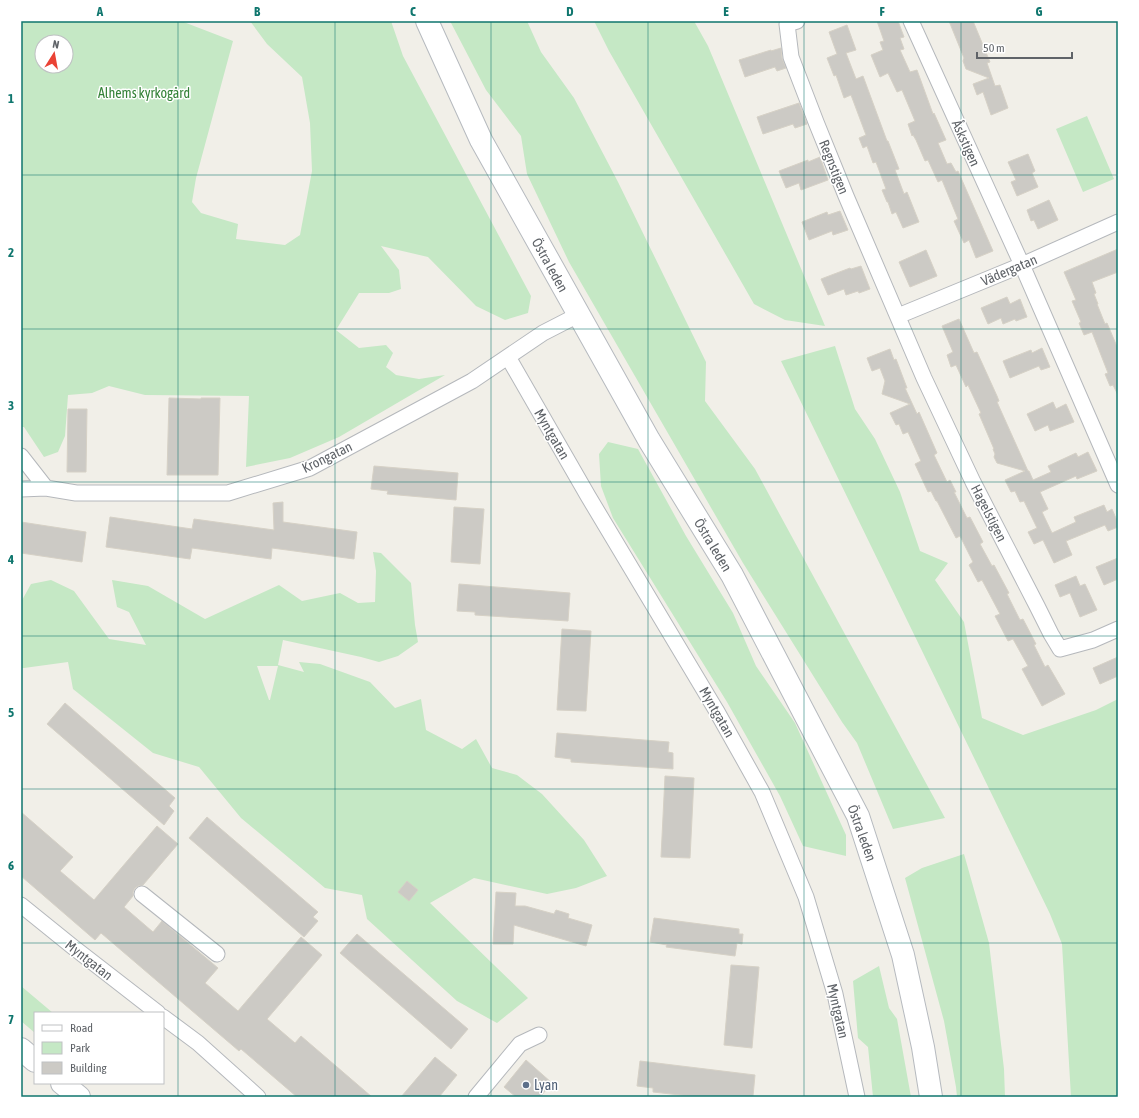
<svg xmlns="http://www.w3.org/2000/svg" width="1139" height="1118" font-family="'Asap Condensed',sans-serif">
  <rect width="100%" height="100%" fill="#f1efe8"/>
  <!-- green -->
  <path fill="#c5e8c5" fill-rule="evenodd" d="M21,21H181L233,41L196,178L192,202L201,213L238,224L236,239L285,245L300,235L312,171L310,123L302,77L267,44L250,21H391L403,56L531,296L528,313L505,320L476,306L428,257L381,246L399,270L401,289L389,293H359L336,330L359,348L386,345L393,353L386,367L396,375L419,379L445,375L339,437L290,458L246,467L249,396L145,395L109,386L92,393L68,395L65,436L58,452L44,457L24,427H21ZM42,42H66V66H42Z
    M450,21H527L541,52L574,98L618,182L706,362L705,401L755,469L945,818L893,829L857,743L842,722L743,563L569,262L527,174L521,136L486,90Z
    M594,21H694L708,46L825,326L785,320L754,304L609,51Z
    M1087,116L1114,179L1083,192L1056,129Z
    M835,346L855,409L875,439L900,492L920,551L948,563L935,580L964,622L982,718L1023,735L1096,710L1118,699V1097H1071L1062,944L1050,914L781,361Z
    M608,442L638,449L686,536L733,613L756,666L795,723L846,835V856L803,846L780,796L727,702L613,518L601,486L599,454Z
    M373,552L381,553L411,583L415,625L418,642L398,656L379,662L361,657L283,640L278,665L304,672L299,662L320,664L370,682L395,708L421,699L426,730L462,749L476,739L492,768L517,775L542,794L584,840L607,876L576,888L547,894L474,878L430,903L528,998L497,1023L457,1001L367,919L362,895L325,888L241,818L199,767L153,753L73,689L68,662L24,668H21V602L31,584L51,580L74,591L109,639L146,645L129,612L117,607L112,580L148,586L205,619L279,585L302,601L340,593L358,603L375,602L376,571ZM257,666H278L270,700H269Z
    M964,854L989,943L1004,1069L1005,1097H957L956,1087L944,1021L905,878L922,868Z
    M879,966L889,1008L897,1019L911,1097H873L868,1047L858,1038L853,981Z
    M21,986L53,1013H35V1033L21,1021Z"/>
  <!-- building -->
  <path fill="#cccac5" stroke="#d6d1c6" d="M877,21H898L904,37L900,38L904,49L900,50L910,72L917,70L933,114L934,113L946,140L938,143L947,164L951,163L956,172L958,171L993,251L976,258L969,240L964,243L954,221L958,219L942,180L938,182L928,160L925,161L916,140L913,135L912,136L908,124L915,121L902,90L897,92L888,73L880,77L871,55L883,50L880,42L884,41Z
    M949,21H973L990,62L987,63L995,86L1000,85L1008,108L991,115L983,92L977,95L973,84L989,78L966,69L963,61L964,58Z
    M847,25L856,50L846,53L856,79L863,76L887,141H888L899,169L895,170L904,194L907,192L919,222L903,228L896,212L892,214L888,202H887L882,190L886,189L876,162L873,163L867,146L863,148L859,138L866,135L851,95L844,98L836,75L834,76L827,58L837,54L829,32Z
    M781,48L782,58L786,68L777,71L775,67L745,77L739,60L771,50V51Z
    M799,103L807,124L795,128L793,124L763,134L757,117Z
    M1028,154L1035,171L1032,173L1038,187L1017,196L1011,182L1016,180L1008,162Z
    M820,157L828,180L801,190L799,183L786,188L779,171L808,160V162Z
    M1049,200L1058,220L1038,229L1034,220L1031,221L1027,210Z
    M840,211L848,230L833,235L832,231L809,240L802,222L827,212L828,215Z
    M1118,249V272L1092,282L1096,293L1094,294L1098,304H1097L1105,324L1107,323L1118,349V395L1113,385L1110,386L1105,374L1108,373L1092,332L1084,335L1079,323L1081,322L1072,301L1076,300L1064,272Z
    M926,250L937,276L910,287L899,262Z
    M861,266L870,289L859,293L858,291L846,295L844,289L828,295L821,279L850,268L851,269Z
    M1007,297L1010,304L1020,299L1027,317L1016,321L1015,319L1003,324L1001,318L988,324L981,308Z
    M959,319L974,353L977,352L997,396L999,401L997,402L1028,471H1029L1033,480L1051,472L1048,466L1076,453L1078,457L1088,452L1097,471L1077,479L1076,476L1040,492L1048,509L1042,512L1052,533L1076,522L1074,517L1104,505L1107,512L1112,509L1118,523V527L1108,531L1105,525L1066,541L1072,555L1054,563L1043,540L1034,544L1028,532L1037,528L1024,501L1020,502L1015,491L1011,492L1005,480L1025,471L997,463L994,457L995,454L993,449H994L979,414L981,413L968,385L966,387L956,365L951,367L947,355L953,352L942,326Z
    M1042,348L1050,367L1041,370L1039,366L1010,378L1003,361L1031,350L1032,353Z
    M890,349L894,360L896,359L907,388H905L917,414L919,412L937,453L934,455L947,482L950,480L956,492H954L967,518L970,517L983,542L980,544L992,566L994,565L1009,593L1007,594L1020,620L1023,619L1036,644L1034,645L1045,667L1048,665L1065,694L1042,706L1022,669L1028,666L1013,639L1008,641L995,616L1000,614L982,580L978,582L969,565L973,562L960,536L956,538L937,501H936L931,491L928,492L915,464L921,461L908,432L903,434L899,424L896,425L890,413L910,404L882,394L885,381L880,368L872,371L867,358Z
    M169,398L201,399V398H220L218,475H167Z
    M1053,402L1056,409L1066,404L1074,422L1050,431L1048,425L1035,431L1027,414Z
    M68,409H87L86,472H67Z
    M374,466L458,473L456,500L387,494L388,491L371,489Z
    M283,502V522L357,532L354,559L272,548L271,559L192,548L190,559L106,547L110,517L192,529L194,519L274,530L273,503Z
    M454,507L484,509L480,564L451,562Z
    M21,522L86,532L82,562L21,553Z
    M1118,558V579L1104,585L1096,567Z
    M1076,576L1080,586L1085,584L1097,610L1080,617L1070,593L1060,597L1055,585Z
    M459,584L570,593L568,621L475,615V612L457,611Z
    M562,629L591,631L586,711L557,710Z
    M1118,657V676L1100,684L1093,668Z
    M65,703L175,798L169,806L174,811L164,825L47,724Z
    M557,733L669,742L668,752L673,753V769L571,762V759L555,757Z
    M665,776L694,778L690,858L661,857Z
    M21,812L73,857L60,871L94,900L157,826L178,844L143,885L138,886L135,888L133,892V896L124,907L153,932L162,921L218,968L205,983L238,1011L301,937L322,955L267,1019L295,1043L301,1036L372,1097H297L241,1049L239,1051L101,933L95,940L21,876Z
    M207,817L318,912L313,917L318,921L304,937L189,838Z
    M407,881L418,890L409,901L398,892Z
    M496,892L516,893L515,906H525L554,914L556,910L569,914L568,918L592,925L586,946L514,925L513,944H493Z
    M654,918L739,929V934H743L742,944L737,943L735,956L666,947L667,945L650,942Z
    M357,934L468,1029L451,1049L340,953Z
    M731,965L759,967L752,1048L724,1045Z
    M435,1057L457,1075L439,1097H401Z
    M526,1060L552,1083L540,1097H516L504,1087Z
    M640,1061L755,1075L753,1096L752,1097H698L653,1092V1088L637,1086Z"/>
  <g fill="none" stroke-linecap="round" stroke-linejoin="round">
    <defs>
      <path id="street" d="M797,21L787,24L791,57L816,122L846,196L924,378L973,482L1037,606L1051,634L1060,649L1093,640L1118,629
        M911,21L1022,265L1118,485
        M898,316L1022,265L1118,222
        M508,357L588,496L716,710L762,792L806,897L835,994L857,1097
        M21,456L46,488
        M21,489L46,488L76,493H228L310,468L472,381L543,333L578,315
        M142,894L217,954
        M21,905L73,947L158,1013
        M163,1017L198,1043L258,1097
        M476,1097L520,1044L539,1035"/>
      <path id="secondary" d="M427,21L481,140L649,440L732,575L858,816L903,955L923,1047L931,1097
        M21,1049L35,1061
        M62,1083L79,1097"/>
    </defs>
    <!-- street casing -->
    <use href="#street" stroke="#b5b8bc" stroke-width="17"/>
    <!-- secondary casing -->
    <use href="#secondary" stroke="#b6babf" stroke-width="24"/>
    <!-- street -->
    <use href="#street" stroke="#fff" stroke-width="15"/>
    <!-- secondary -->
    <use href="#secondary" stroke="#fff" stroke-width="22"/>
  </g>
  <!-- grid -->
  <path fill="none" stroke="#0f766e" stroke-width="1" stroke-opacity="0.55" d="M178,21V1097M335,21V1097M491,21V1097M648,21V1097M804,21V1097M961,21V1097M21,175H1118M21,329H1118M21,482H1118M21,636H1118M21,789H1118M21,943H1118"/>
  <!-- markers -->
  <circle fill="#5c6f8a" stroke="#fff" stroke-width="1.5" cx="526" cy="1085" r="4"/>
  <g text-anchor="middle" dominant-baseline="central" stroke-width="3" stroke-linejoin="round" paint-order="stroke">
    <!-- park labels -->
    <g font-size="14" fill="#348238" stroke="#fff">
      <text x="144" y="93">Alhems kyrkogård</text>
    </g>
    <!-- street labels -->
    <g font-size="14" fill="#5f6368" stroke="#fff">
      <text transform="translate(966 143) rotate(66)">Åskstigen</text>
      <text transform="translate(834 167) rotate(68)">Regnstigen</text>
      <text transform="translate(550 265) rotate(61)">Östra leden</text>
      <text transform="translate(1009 270) rotate(-23)">Vädergatan</text>
      <text transform="translate(552 434) rotate(60)">Myntgatan</text>
      <text transform="translate(327 457) rotate(-26)">Krongatan</text>
      <text transform="translate(989 513) rotate(63)">Hagelstigen</text>
      <text transform="translate(713 545) rotate(59)">Östra leden</text>
      <text transform="translate(717 712) rotate(60)">Myntgatan</text>
      <text transform="translate(862 833) rotate(70)">Östra leden</text>
      <text transform="translate(89 960) rotate(38)">Myntgatan</text>
      <text transform="translate(838 1011) rotate(77)">Myntgatan</text>
    </g>
    <!-- service labels -->
    <g font-size="14" fill="#4e5e75" stroke="#fff" text-anchor="start">
      <text x="534" y="1085">Lyan</text>
    </g>
  </g>
  <!-- border -->
  <rect width="1139" height="1118" fill="none" stroke="#ffffff" stroke-width="44"/>
  <!-- legend -->
  <rect x="34" y="1012" width="130" height="72" fill="#ffffff" stroke="#bfc1c3"/>
  <rect x="42" y="1025" width="20" height="6" fill="#ffffff" stroke="#bfc1c3"/>
  <text x="70" y="1032" font-size="12" fill="#5f6368">Road</text>
  <rect x="42" y="1042" width="20" height="12" fill="#c5e8c5" stroke="#bfc1c3"/>
  <text x="70" y="1052" font-size="12" fill="#5f6368">Park</text>
  <rect x="42" y="1062" width="20" height="12" fill="#cccac5" stroke="#bfc1c3"/>
  <text x="70" y="1072" font-size="12" fill="#5f6368">Building</text>
  <!-- north arrow -->
  <g transform="translate(54 54) rotate(11)"><circle r="19" fill="#ffffff" stroke="#bfc1c3"/>
  <path d="M0-3L7 15L0 10L-7 15Z" fill="#ea4335"/>
  <text y="-6" font-size="11" font-weight="bold" text-anchor="middle" fill="#5f6368">N</text>
  </g>
  <!-- scale -->
  <path d="M977 52v6h95v-6" fill="none" stroke="#5f6368" stroke-width="2"/>
  <text x="983" y="52" font-size="12" fill="#5f6368" stroke="#ffffff" stroke-width="3" paint-order="stroke">50 m</text>
  <rect x="22" y="22" width="1095" height="1074" fill="none" stroke="#0f766e" stroke-width="1.5"/>
  <g font-size="13" text-anchor="middle" font-weight="bold" fill="#0f766e">
    <text x="100" y="16">A</text>
    <text x="257" y="16">B</text>
    <text x="413" y="16">C</text>
    <text x="570" y="16">D</text>
    <text x="726" y="16">E</text>
    <text x="882" y="16">F</text>
    <text x="1039" y="16">G</text>
    <text x="11" y="103">1</text>
    <text x="11" y="257">2</text>
    <text x="11" y="410">3</text>
    <text x="11" y="564">4</text>
    <text x="11" y="717">5</text>
    <text x="11" y="870">6</text>
    <text x="11" y="1024">7</text>
  </g>
</svg>
